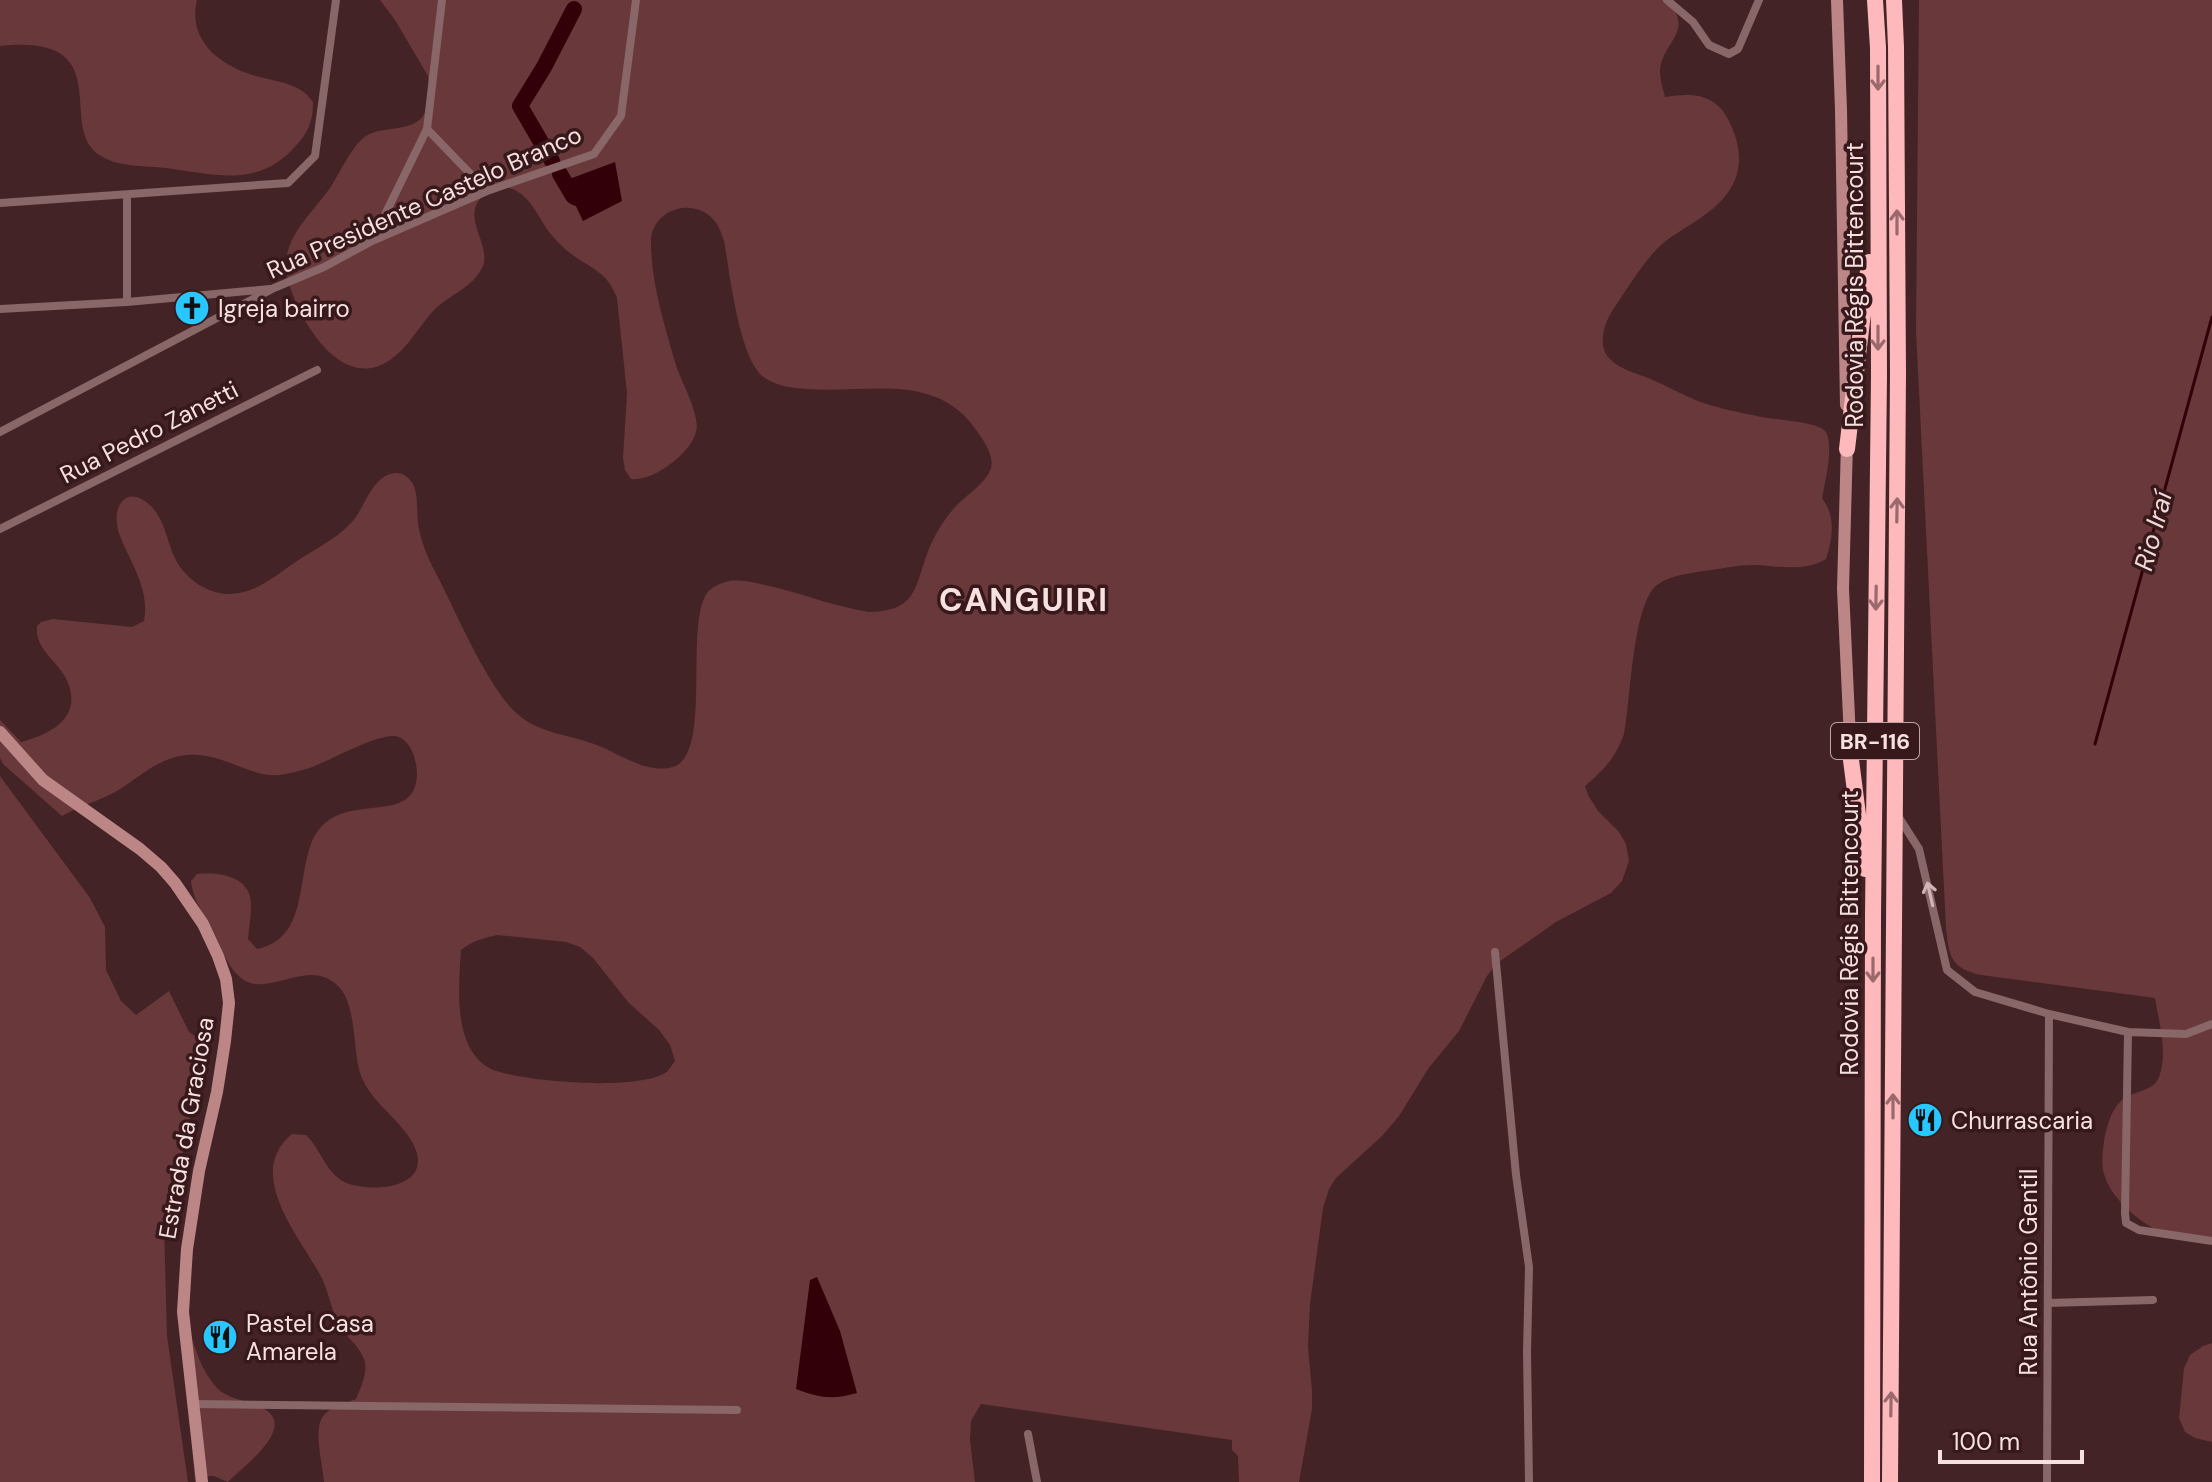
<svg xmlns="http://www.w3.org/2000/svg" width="2212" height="1482" font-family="'DM Sans',sans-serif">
  <rect width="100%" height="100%" fill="#432325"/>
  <!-- green -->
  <path fill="#69383b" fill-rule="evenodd" d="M0,0H197C187,41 221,66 256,76C271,80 286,82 299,89C305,92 309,97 313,102C313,123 307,135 292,150C255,188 213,174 166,168C146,166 118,167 101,156C54,129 122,33 0,46Z
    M380,0H1667C1693,29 1668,39 1661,64C1658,75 1663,87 1665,97C1691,93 1714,93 1728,119C1751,164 1737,195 1696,221C1684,229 1671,236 1661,245C1646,259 1635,277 1624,293C1615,307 1604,320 1603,337C1602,345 1604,353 1610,359C1619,369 1636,373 1648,378C1665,385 1681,394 1698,401C1717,408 1737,412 1757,416C1772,420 1819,421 1826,432C1834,447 1825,482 1822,498C1836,517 1833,538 1826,559C1806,572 1777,566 1754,565C1739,565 1725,568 1711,570C1693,573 1672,574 1657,585C1632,605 1631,700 1624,734C1616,757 1604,770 1585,786L1588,795L1598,811L1619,832L1626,844L1629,861L1622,881L1611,893L1556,922L1496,964L1487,976L1459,1031L1428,1069L1399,1116L1382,1136L1336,1178L1329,1189L1323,1208L1310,1304L1308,1347L1312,1390V1409L1299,1482H1239L1238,1456L1232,1450V1440L981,1404L971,1421L970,1440L975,1482H324C323,1464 311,1425 326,1413C334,1406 346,1403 356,1399C360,1389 367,1375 365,1363C362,1347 345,1337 338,1323C330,1306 328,1287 318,1271C297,1234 245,1172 292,1134L306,1135C322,1150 326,1176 349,1184C384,1194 440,1183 409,1137C393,1113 366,1098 359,1069C353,1046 356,1005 339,987C308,955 269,1000 241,978C227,967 221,946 213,931C204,914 193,901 191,881L197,874C220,872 252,876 251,906C251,917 249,928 248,939L257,949C307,939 297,881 311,844C335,783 414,832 417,775C417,760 411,739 395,736C377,734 328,761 310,768C300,771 290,773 280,775C249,779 219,748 180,756C155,761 138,778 117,791C99,801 79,806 62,816L3,764L0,758V720L21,742C55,733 86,714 64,675C54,658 35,648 37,626L41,622L53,619L132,627L144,621C150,589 131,564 120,536C109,508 126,481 152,507C164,520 167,539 173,554C182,576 204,593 228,594C239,594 250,591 259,586C273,579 285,569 297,561C315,549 336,539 351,523C365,509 372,473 397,473C404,473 410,479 413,484C419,496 416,515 419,529C423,549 432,566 441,583C458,617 492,696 521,717C541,733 570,735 594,744C614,751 633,765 654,768C662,769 672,769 679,764C710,741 685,625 707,593C711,587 721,583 729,581C743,579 760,584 774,587C806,595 837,607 869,612C921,611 914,583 931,544C938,529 947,515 958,504C969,493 986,483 991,468C994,456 985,443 979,434C938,370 869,394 806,389C792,388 777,386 765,378C739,361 730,273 724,241C721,233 719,225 713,219C691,196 651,211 651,242C651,282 664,324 675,362C680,380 701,415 696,432C691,453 653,482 631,479L625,470L623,458L627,393L617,298C607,271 591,269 570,253C563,248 555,239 549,232C539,218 531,198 515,190C504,185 491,188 482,197C461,217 491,244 483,266C474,287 449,295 434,310C419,326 408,348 390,360C341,394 298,318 288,280C277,240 313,214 332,185C341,170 349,152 362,139C381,122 421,137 427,106C428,95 430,87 428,76L395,20ZM497,935L566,942L580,947L593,958L628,1002L659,1030L670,1045L675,1061C674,1062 668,1071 668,1071C643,1092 521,1082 491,1069C487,1067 480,1062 477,1058C454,1032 459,982 461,950C472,941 484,938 497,935Z
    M1919,0H2212V1237L2209,1238C2194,1237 2173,1238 2161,1232C2139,1222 2113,1200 2105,1177C2100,1164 2103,1149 2105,1135C2108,1124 2111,1111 2120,1102C2131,1090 2153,1093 2159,1077C2168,1054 2159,1022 2155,998L1981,975C1950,968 1949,956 1946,928L1916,332Z
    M0,776L90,898L105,927L106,970L121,1001L136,1015L169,991L189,1032L199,1039V1071L175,1193L164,1225L167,1336L188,1482H0Z
    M188,1327C195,1347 201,1371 217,1388C227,1398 243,1400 256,1405C305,1423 244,1465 228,1482L214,1476H204L199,1482H195L188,1398Z
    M2212,1343V1442L2195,1438L2185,1432L2179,1418L2184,1368L2190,1355L2203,1346Z"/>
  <!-- water -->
  <path fill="#310008" d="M615,162L622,201L583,221L564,181Z
    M817,1277L840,1331L857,1393C832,1400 820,1398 796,1389L810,1280Z"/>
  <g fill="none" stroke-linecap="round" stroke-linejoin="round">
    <!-- stream -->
    <path stroke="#310008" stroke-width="3" d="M2095,744L2212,317"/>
    <!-- river -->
    <path stroke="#310008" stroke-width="16" d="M552,161L520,106L544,67L574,9
      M560,174L573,196L577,198"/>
    <!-- street -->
    <path stroke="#896667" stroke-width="8" d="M442,0L427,129L487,191
      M1667,0L1693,22L1709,45L1729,54L1738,49L1759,0
      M127,195V302
      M0,203L288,183L315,156L336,0
      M372,241L427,129
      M0,309L127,302L270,289
      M0,432L274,288L324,267L372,241L487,191L594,154L621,116L636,0
      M0,529L317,370
      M1898,816L1919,849L1947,970L1975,992L2049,1014L2128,1032L2186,1034L2212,1024
      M1495,952L1516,1175L1529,1267L1527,1352L1529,1482
      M2128,1032L2125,1213L2126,1223L2139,1230L2212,1241
      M2048,1303L2153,1300
      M193,1404L737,1410
      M1028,1434L1037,1482
      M2047,1482L2049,1014"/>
    <!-- secondary -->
    <path stroke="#bc8687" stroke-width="12" d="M1837,0L1841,110L1846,405
      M1847,443L1843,589L1851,760
      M0,732L43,780L140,849L161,867L175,883L203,924L218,956L226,979L229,1003L225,1041L217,1092L199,1171L187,1249L183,1312L202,1482"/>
    <!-- highway -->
    <path stroke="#fdb9bb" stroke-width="16" d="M1847,449L1869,262
      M1851,760L1865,869
      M1872,1482L1873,915L1879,376L1878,48L1875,0
      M1890,1482L1898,373L1896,47L1894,0"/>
  </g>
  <!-- one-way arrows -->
  <defs><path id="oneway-shaft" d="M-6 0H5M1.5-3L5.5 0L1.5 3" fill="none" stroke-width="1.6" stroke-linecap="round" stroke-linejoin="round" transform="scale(2)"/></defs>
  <g stroke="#9a696b">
    <use href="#oneway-shaft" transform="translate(1878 78) rotate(90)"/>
    <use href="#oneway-shaft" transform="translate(1897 222) rotate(-90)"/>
    <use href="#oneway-shaft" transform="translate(1878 338) rotate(90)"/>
    <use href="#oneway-shaft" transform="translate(1897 510) rotate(-89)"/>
    <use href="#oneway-shaft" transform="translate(1876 598) rotate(91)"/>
    <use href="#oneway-shaft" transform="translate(1873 970) rotate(90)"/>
    <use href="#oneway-shaft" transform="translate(1893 1106) rotate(-90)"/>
    <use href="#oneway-shaft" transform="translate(1891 1404) rotate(-89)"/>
  </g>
  <use stroke="#d0b5b6" href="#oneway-shaft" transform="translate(1930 894) rotate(-103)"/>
  <!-- icons -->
  <defs>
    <symbol id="church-disc" viewBox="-11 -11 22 22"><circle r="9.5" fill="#27c8ff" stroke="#38191b"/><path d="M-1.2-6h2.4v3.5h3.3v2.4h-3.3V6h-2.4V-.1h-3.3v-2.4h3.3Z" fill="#111"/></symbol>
    <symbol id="restaurant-disc" viewBox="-11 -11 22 22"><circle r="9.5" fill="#27c8ff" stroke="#38191b"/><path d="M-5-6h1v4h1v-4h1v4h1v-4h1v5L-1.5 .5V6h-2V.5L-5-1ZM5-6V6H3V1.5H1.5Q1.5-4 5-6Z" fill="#111"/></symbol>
  </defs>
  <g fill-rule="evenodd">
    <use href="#church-disc" x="172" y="288" width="40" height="40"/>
    <use href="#restaurant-disc" x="1905" y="1100" width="40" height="40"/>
    <use href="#restaurant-disc" x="200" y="1317" width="40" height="40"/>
  </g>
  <g text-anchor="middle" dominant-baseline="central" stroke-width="7" stroke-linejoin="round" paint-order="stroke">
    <!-- shield labels -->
    <rect fill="#38191b" stroke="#bda4a5" stroke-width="2" x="1831" y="723" width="88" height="36" rx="6"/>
    <g font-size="22" font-weight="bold" fill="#f6e0e0">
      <text x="1875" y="741">BR-116</text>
    </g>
    <!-- street labels -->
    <g font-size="24" fill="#f6e0e0" stroke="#38191b">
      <text transform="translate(424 202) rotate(-24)">Rua Presidente Castelo Branco</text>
      <text transform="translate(1854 285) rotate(-90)">Rodovia Régis Bittencourt</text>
      <text transform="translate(149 432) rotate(-27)">Rua Pedro Zanetti</text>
      <text transform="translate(1849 933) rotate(-90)">Rodovia Régis Bittencourt</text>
      <text transform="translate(186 1128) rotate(-80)">Estrada da Graciosa</text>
      <text transform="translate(2028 1272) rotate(-90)">Rua Antônio Gentil</text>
    </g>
    <!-- poi labels -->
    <g font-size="24" fill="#f6e0e0" stroke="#38191b" text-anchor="start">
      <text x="218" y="308">Igreja bairro</text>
      <text x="1951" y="1120">Churrascaria</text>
      <text x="246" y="1323">Pastel Casa<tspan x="246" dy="28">Amarela</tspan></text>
    </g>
    <!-- water labels -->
    <g font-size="26" font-style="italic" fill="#f0d9d9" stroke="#38191b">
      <text transform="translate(2153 531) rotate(-75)">Rio Iraí</text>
    </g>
    <!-- district labels -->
    <g font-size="32" font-weight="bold" letter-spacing="2" fill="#f6e0e0" stroke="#38191b">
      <text x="1024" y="600">CANGUIRI</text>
    </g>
  </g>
  <!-- scale -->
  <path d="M1940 1450v12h142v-12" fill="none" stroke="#f6e0e0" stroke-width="4"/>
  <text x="1952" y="1450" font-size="24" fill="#f6e0e0" stroke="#38191b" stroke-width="6" paint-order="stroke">100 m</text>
</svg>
